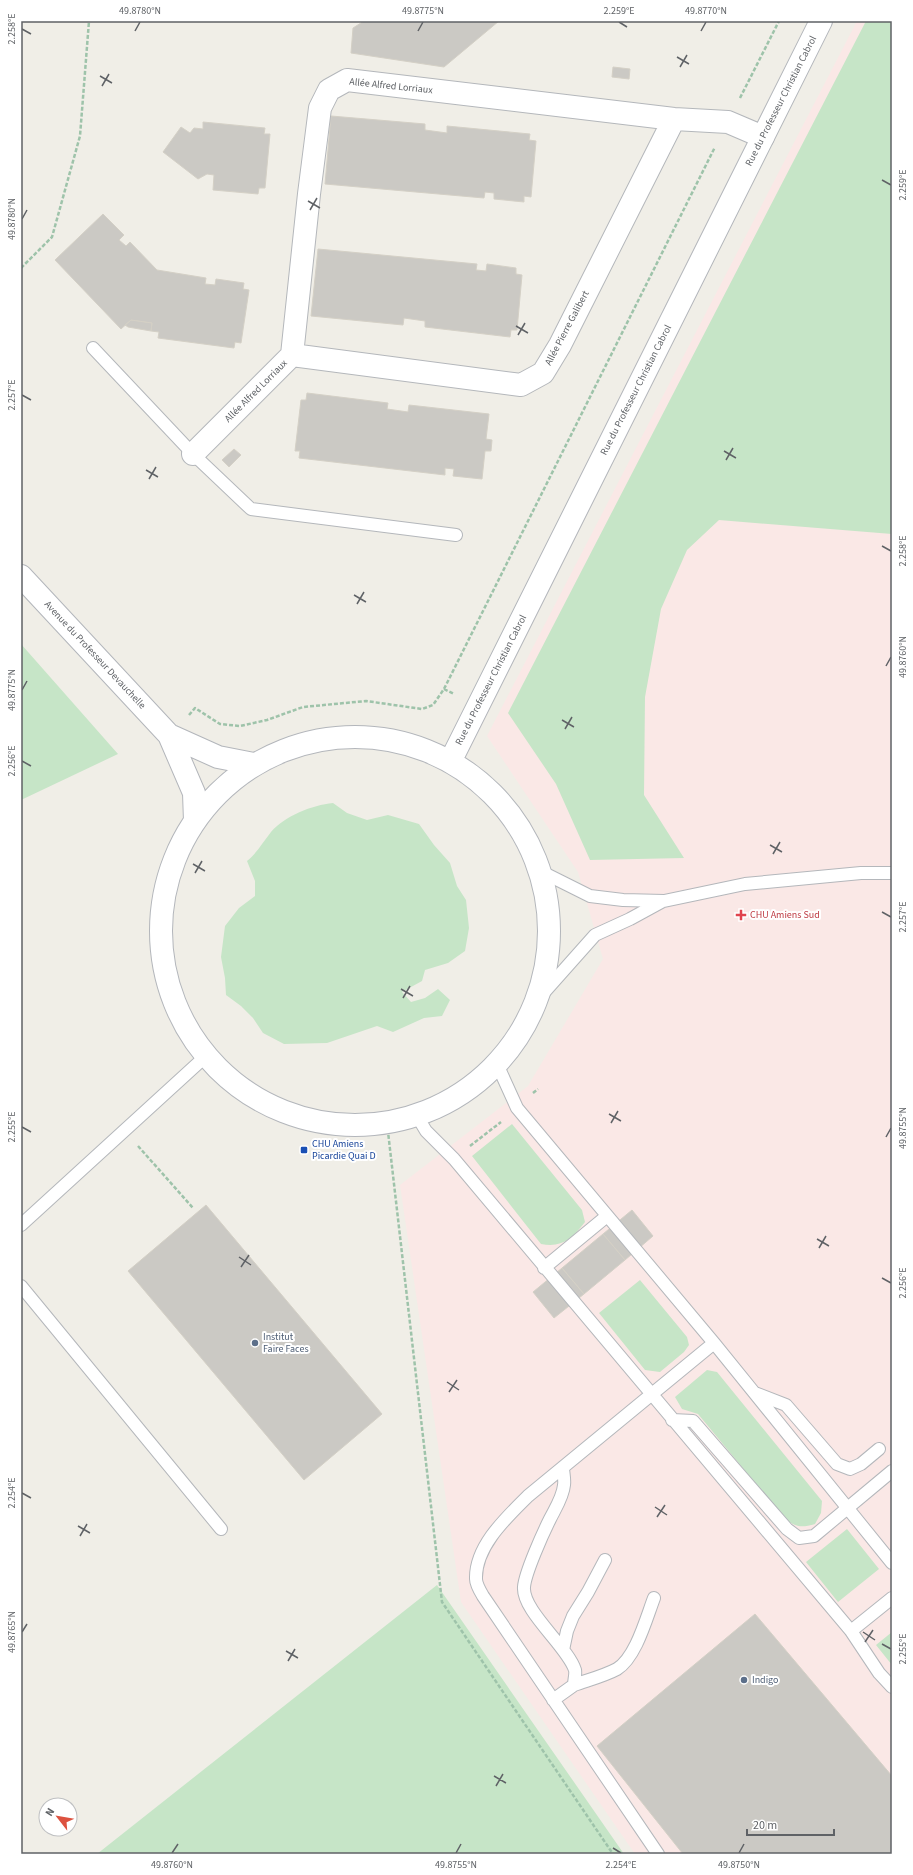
<svg xmlns="http://www.w3.org/2000/svg" width="913" height="1875" font-family="'Source Sans 3',sans-serif">
  <rect width="100%" height="100%" fill="#f0eee7"/>
  <!-- medical -->
  <path fill="#fae8e6" d="M857,21H892V1854H635L461,1602L400,1185L528,1086L603,959L578,872L487,736Z"/>
  <!-- green -->
  <path fill="#c6e5c7" d="M866,21H892V534L719,520L687,550L661,609L645,697L644,795L684,858L590,860L556,784L508,713Z
    M21,644L118,754L21,800Z
    M333,803L347,813L367,820L388,815L419,824L434,845L450,863L457,886L466,900L469,928L465,951L448,963L425,970L422,981L402,992L411,1002L425,998L438,989L450,1000L442,1016L424,1018L393,1032L377,1026L327,1043L284,1044L263,1033L253,1018L241,1006L226,995L225,978L221,957L225,926L239,908L255,896V881L247,861C257,853 263,842 271,832C285,816 312,805 333,803Z
    M512,1124L582,1210L585,1222C572,1239 562,1248 541,1244L472,1156Z
    M640,1280L687,1337L689,1345L684,1352L660,1372L645,1370L599,1313Z
    M707,1370L717,1372L822,1501L821,1513L815,1524C801,1528 796,1527 785,1519L698,1414L682,1409L675,1397Z
    M847,1529L879,1569L838,1602L806,1562Z
    M437,1585L624,1854H97Z
    M892,1632V1665L876,1645Z"/>
  <!-- building -->
  <path fill="#cbc9c4" stroke="#d4d0c6" d="M364,21H499L444,67L351,53L353,28Z
    M613,67L630,69L629,79L612,77Z
    M331,116L425,124V130L447,133V126L530,134L529,140L536,141L531,197L524,196V202L494,199V193L485,192L484,198L325,184Z
    M203,122L265,128L264,134H270L265,188H259L258,194L213,190L214,175L207,174L198,179L163,152L181,127L190,133L194,128L203,129Z
    M103,214L124,235L119,240L126,246L130,242L157,270L206,278L205,284L215,285L216,279L244,283L243,289L249,290L241,343L235,342L234,348L158,338L159,332L151,331L152,323L131,320L121,329L55,260Z
    M318,249L477,264L476,270L486,271L487,264L516,268V274L522,275L517,330H511L510,337L425,327V321L404,318L403,325L311,316Z
    M131,320L152,323L151,331L128,327L125,325Z
    M307,393L388,403L387,409L408,412L409,405L489,414L486,439L492,440L491,451H485L482,479L453,476L454,469L445,468V475L299,458L300,451H295L301,400H306Z
    M234,449L241,455L229,467L222,460Z
    M206,1205L382,1414L304,1480L128,1271Z
    M632,1210L653,1236L625,1260L603,1234Z
    M603,1234L625,1260L584,1294L562,1268Z
    M562,1268L584,1294L554,1318L533,1292Z
    M755,1614L892,1776V1854H683L597,1746Z"/>
  <g fill="none" stroke-linecap="round" stroke-linejoin="round">
    <defs>
      <path id="lane" d="M93,348L193,454L251,509L456,535
        M542,872L590,896L623,900L664,901L745,884L861,873H892
        M539,998L595,935L630,919L663,901
        M497,1064L517,1108L714,1343L892,1563
        M417,1116L426,1131L454,1159L851,1631L879,1673L892,1687
        M21,1225L206,1056
        M544,1268L607,1216
        M21,1286L221,1529
        M755,1393L786,1405L837,1464L850,1469L861,1464L879,1449
        M672,1420L693,1421L787,1529L799,1538L814,1536L892,1471
        M851,1631L892,1598
        M563,1650L567,1631L573,1616L588,1592L605,1560
        M574,1685C588,1680 604,1676 617,1669C636,1657 646,1619 654,1598
        M553,1700L574,1685C574,1680 576,1674 575,1670C568,1647 522,1611 524,1587C525,1573 543,1533 550,1519C555,1509 563,1497 564,1485C565,1480 563,1473 563,1467
        M658,1854L483,1596C480,1591 476,1584 476,1579C475,1546 507,1517 528,1496L714,1343"/>
      <path id="street" d="M292,355L521,385L543,373L560,345L674,119
        M193,454L292,355L309,194L320,108L329,90L347,80L674,119L728,122L763,137"/>
      <path id="secondary" d="M21,576L169,735L194,793L195,821
        M169,735L218,757L254,764
        M161 931a194 194 0 1 1 388 0a194 194 0 1 1-388 0Z
        M451,760L821,21"/>
    </defs>
    <!-- lane casing -->
    <use href="#lane" stroke="#b4b7bb" stroke-width="14"/>
    <!-- street casing -->
    <use href="#street" stroke="#b4b7bb" stroke-width="24"/>
    <!-- secondary casing -->
    <use href="#secondary" stroke="#b3b6bb" stroke-width="24"/>
    <!-- path -->
    <path stroke="#9ec3aa" stroke-width="2.5" stroke-dasharray="4 2" stroke-linecap="butt" d="M740,98L779,21
      M21,268L52,237L80,136L89,21
      M444,689L454,694
      M189,715L195,708L220,724L240,726L267,720L303,707L366,701L422,709L433,705L444,689L715,147
      M533,1093L538,1089
      M387,1123L442,1602L613,1854
      M138,1146L193,1208
      M470,1146L501,1122"/>
    <!-- lane -->
    <use href="#lane" stroke="#fff" stroke-width="12"/>
    <!-- street -->
    <use href="#street" stroke="#fff" stroke-width="22"/>
    <!-- secondary -->
    <use href="#secondary" stroke="#fff" stroke-width="22"/>
  </g>
  <!-- ticks -->
  <path fill="none" stroke="#5f6266" stroke-width="1.5" d="M619,22L627,27M22,29L31,34M135,31L140,22M418,31L423,22M701,31L706,22M677,57L689,64M680,67L687,55M100,76L112,83M102,86L109,74M882,180L891,185M308,201L320,208M310,210L317,198M22,219L27,210M516,326L528,333M518,335L525,323M22,395L31,400M724,451L736,458M726,460L733,448M146,470L158,477M149,479L156,467M882,546L891,551M354,595L366,602M357,604L364,592M886,666L891,657M22,690L27,681M562,720L574,727M565,729L572,717M22,761L31,766M770,845L782,852M773,854L780,842M193,864L205,871M195,873L202,861M882,912L891,917M401,989L413,996M403,998L410,986M609,1114L621,1121M611,1123L618,1111M22,1127L31,1132M886,1137L891,1128M817,1239L829,1246M819,1248L826,1236M239,1257L251,1265M241,1267L249,1255M882,1278L891,1283M447,1382L459,1390M449,1392L457,1380M22,1493L31,1498M655,1507L667,1515M657,1517L665,1505M78,1526L90,1533M80,1536L87,1524M22,1632L27,1624M863,1632L875,1640M865,1642L873,1630M882,1644L891,1649M286,1651L298,1658M288,1661L295,1649M494,1776L506,1783M496,1786L503,1774M613,1848L621,1853M172,1853L178,1844M456,1853L461,1844M739,1853L744,1844"/>
  <!-- markers -->
  <path fill="#e0444e" stroke="#fff" stroke-width="1.5" d="M739 909h4v4h4v4h-4v4h-4v-4h-4v-4h4z"/>
  <rect fill="#1a4fb4" stroke="#fff" stroke-width="1.5" x="300" y="1146" width="8" height="8" rx="2"/>
  <g fill="#5c6f8a" stroke="#fff" stroke-width="1.5">
    <circle cx="255" cy="1343" r="4"/>
    <circle cx="744" cy="1680" r="4"/>
  </g>
  <g text-anchor="middle" dominant-baseline="central" stroke-width="4" stroke-linejoin="round" paint-order="stroke">
    <!-- street labels -->
    <g font-size="10" fill="#5f6266" stroke="#fff">
      <text transform="translate(391 86) rotate(6)">Allée Alfred Lorriaux</text>
      <text transform="translate(781 101) rotate(-63)">Rue du Professeur Christian Cabrol</text>
      <text transform="translate(567 328) rotate(-62)">Allée Pierre Galibert</text>
      <text transform="translate(636 390) rotate(-63)">Rue du Professeur Christian Cabrol</text>
      <text transform="translate(256 391) rotate(-45)">Allée Alfred Lorriaux</text>
      <text transform="translate(95 655) rotate(47)">Avenue du Professeur Devauchelle</text>
      <text transform="translate(491 680) rotate(-63)">Rue du Professeur Christian Cabrol</text>
    </g>
    <!-- health labels -->
    <g font-size="10" fill="#be3a42" stroke="#fff" text-anchor="start">
      <text x="750" y="915">CHU Amiens Sud</text>
    </g>
    <!-- transit labels -->
    <g font-size="10" fill="#164399" stroke="#fff" text-anchor="start">
      <text x="312" y="1144">CHU Amiens<tspan x="312" dy="12">Picardie Quai D</tspan></text>
    </g>
    <!-- service labels -->
    <g font-size="10" fill="#4e5e75" stroke="#fff" text-anchor="start">
      <text x="263" y="1337">Institut<tspan x="263" dy="12">Faire Faces</tspan></text>
      <text x="752" y="1680">Indigo</text>
    </g>
  </g>
  <!-- border -->
  <rect width="913" height="1875" fill="none" stroke="#ffffff" stroke-width="44"/>
  <!-- north arrow -->
  <g transform="translate(58 1817) rotate(301)"><circle r="19" fill="#ffffff" stroke="#bfc0c2"/>
  <path d="M0-3L7 15L0 10L-7 15Z" fill="#dd5240"/>
  <text y="-6" font-size="11" font-weight="bold" text-anchor="middle" fill="#5f6266">N</text>
  </g>
  <!-- scale -->
  <path d="M747 1829v6h87v-6" fill="none" stroke="#5f6266" stroke-width="2"/>
  <text x="753" y="1829" font-size="12" fill="#5f6266" stroke="#ffffff" stroke-width="3" paint-order="stroke">20 m</text>
  <rect x="22" y="22" width="869" height="1831" fill="none" stroke="#5f6266" stroke-width="1.5"/>
  <g font-size="10" text-anchor="middle" fill="#5f6266">
    <text x="140" y="14">49.8780°N</text>
    <text x="423" y="14">49.8775°N</text>
    <text x="619" y="14">2.259°E</text>
    <text x="706" y="14">49.8770°N</text>
    <text transform="translate(11 29) rotate(-90)" y="4">2.258°E</text>
    <text transform="translate(902 185) rotate(-90)" y="4">2.259°E</text>
    <text transform="translate(11 219) rotate(-90)" y="4">49.8780°N</text>
    <text transform="translate(11 395) rotate(-90)" y="4">2.257°E</text>
    <text transform="translate(902 551) rotate(-90)" y="4">2.258°E</text>
    <text transform="translate(902 657) rotate(-90)" y="4">49.8760°N</text>
    <text transform="translate(11 690) rotate(-90)" y="4">49.8775°N</text>
    <text transform="translate(11 761) rotate(-90)" y="4">2.256°E</text>
    <text transform="translate(902 917) rotate(-90)" y="4">2.257°E</text>
    <text transform="translate(11 1127) rotate(-90)" y="4">2.255°E</text>
    <text transform="translate(902 1128) rotate(-90)" y="4">49.8755°N</text>
    <text transform="translate(902 1283) rotate(-90)" y="4">2.256°E</text>
    <text transform="translate(11 1493) rotate(-90)" y="4">2.254°E</text>
    <text transform="translate(11 1632) rotate(-90)" y="4">49.8765°N</text>
    <text transform="translate(902 1649) rotate(-90)" y="4">2.255°E</text>
    <text x="172" y="1868">49.8760°N</text>
    <text x="456" y="1868">49.8755°N</text>
    <text x="621" y="1868">2.254°E</text>
    <text x="739" y="1868">49.8750°N</text>
  </g>
</svg>
